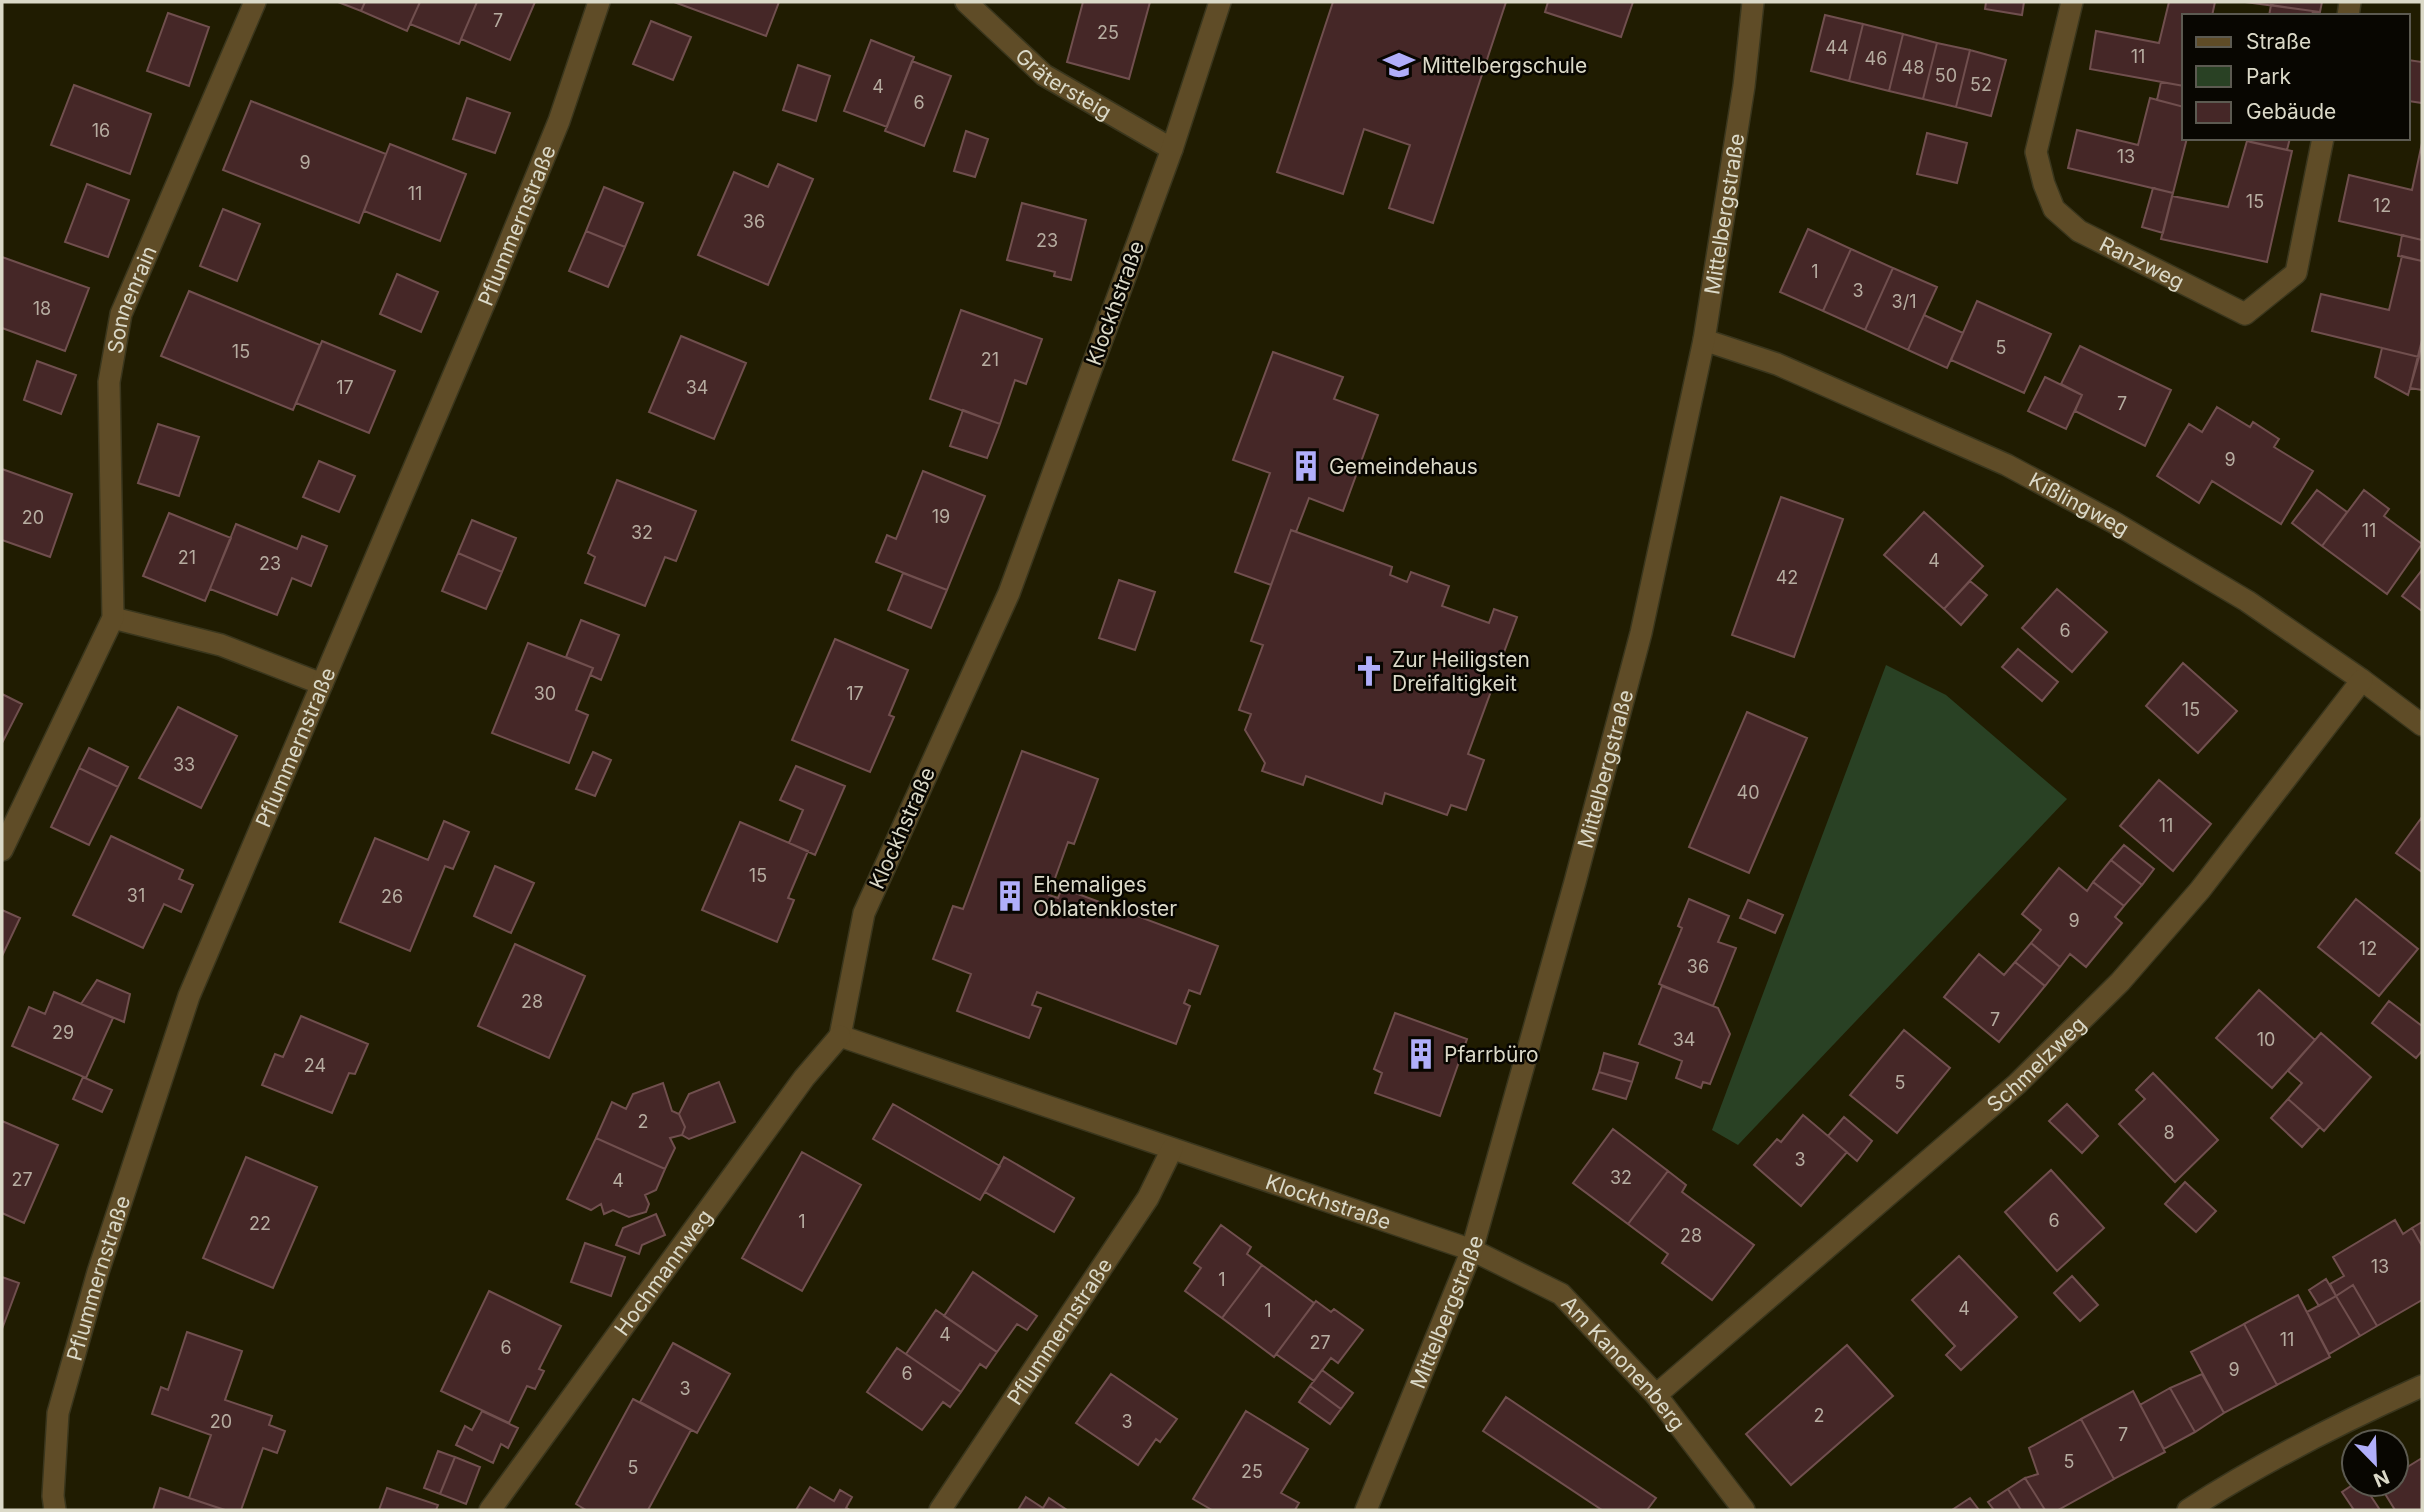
<svg xmlns="http://www.w3.org/2000/svg" width="2424" height="1512" font-family="Inter,sans-serif">
  <rect width="100%" height="100%" fill="#201c01"/>
  <!-- green -->
  <path fill="#294124" d="M1886,665L1946,695L2067,799L1738,1145L1712,1130Z"/>
  <!-- building -->
  <path fill="#452727" stroke="#704f4e" stroke-width="2" d="M338,2H365L361,11Z
    M365,2H420L407,31L361,11Z
    M420,2H477L459,44L410,24Z
    M477,2H535L510,60L461,39Z
    M674,2H779L766,36Z
    M1083,2H1150L1129,79L1067,62Z
    M1333,2H1506L1433,223L1389,208L1410,145L1364,129L1343,194L1277,172Z
    M1548,2H1633L1621,37L1545,12Z
    M1986,2H2024L2022,15L1985,9Z
    M2169,2H2215L2212,16H2184V86L2090,69L2096,31L2159,43Z
    M2245,2H2322L2320,12Z
    M2271,5L2313,11L2312,16H2269Z
    M168,13L209,27L189,86L147,71Z
    M1825,15L1863,24L1849,81L1811,71Z
    M651,21L691,37L673,80L633,64Z
    M1863,24L1903,34L1889,91L1849,81Z
    M1903,34L1937,43L1923,99L1889,91Z
    M871,40L914,57L887,127L844,111Z
    M1937,43L1970,50L1956,107L1923,99Z
    M1970,50L2006,60L1991,116L1956,107Z
    M2408,60L2422,62V103L2408,101Z
    M912,61L951,76L924,146L885,131Z
    M798,65L830,76L816,121L783,110Z
    M2161,82L2184,86V107L2157,100Z
    M74,85L151,114L130,174L51,145Z
    M467,98L510,113L495,153L453,139Z
    M2150,98L2184,107V138H2187L2173,193L2068,168L2077,130L2138,145Z
    M251,101L386,154L359,223L223,170Z
    M966,131L988,139L975,177L954,171Z
    M1927,133L1967,143L1957,183L1917,174Z
    M2250,138H2290L2287,150L2250,142Z
    M2247,141L2292,151L2267,262L2161,239L2172,196L2228,207Z
    M2422,143V240L2339,221L2349,175L2412,190Z
    M390,144L466,174L440,241L364,211Z
    M778,164L813,179L768,285L698,255L734,172L768,187Z
    M87,184L129,200L108,257L65,242Z
    M604,187L643,203L625,247L586,231Z
    M2153,188L2173,193L2163,233L2142,227Z
    M1022,203L1086,220L1071,280L1054,276L1055,272L1007,260Z
    M223,209L260,224L237,281L200,266Z
    M1808,229L1851,249L1823,311L1780,292Z
    M586,231L625,247L608,287L569,271Z
    M2402,235L2422,240V261L2398,256Z
    M1851,249L1893,268L1865,330L1823,311Z
    M2402,256L2422,261V340L2419,357L2312,331L2321,294L2389,310Z
    M2,257L89,288L65,351L2,328Z
    M1893,268L1937,287L1908,350L1865,330Z
    M397,274L438,292L421,332L380,314Z
    M189,291L320,345L293,410L161,356Z
    M1977,301L2051,334L2024,393L1951,360Z
    M961,310L1042,339L1026,384L1015,380L1000,424L930,399Z
    M1924,315L1963,333L1947,368L1908,350Z
    M681,336L746,363L714,439L649,412Z
    M2422,340V390L2410,388Z
    M322,341L395,371L369,433L296,403Z
    M2080,346L2171,390L2145,446L2075,411L2082,395L2061,384Z
    M2382,348L2419,357L2408,395L2375,377Z
    M1273,352L1343,377L1334,399L1378,415L1343,511L1309,498L1296,532L1291,530L1271,585L1235,572L1270,473L1233,460Z
    M37,361L76,375L61,414L24,400Z
    M2045,377L2082,395L2066,429L2028,411Z
    M2217,407L2250,427L2253,422L2279,439L2274,447L2313,471L2281,524L2212,481L2199,503L2157,476L2189,424L2202,432Z
    M963,410L1000,424L987,458L950,446Z
    M158,424L199,437L179,496L138,483Z
    M319,461L355,476L339,512L303,497Z
    M2,469L72,494L50,557L2,540Z
    M923,471L985,496L947,590L876,562L887,535L896,539Z
    M617,480L696,511L676,561L665,557L645,606L585,583L595,557L588,553Z
    M2317,490L2347,512L2322,546L2292,523Z
    M2364,490L2389,509L2384,516L2422,544L2387,594L2322,546Z
    M1781,497L1843,519L1794,657L1732,635Z
    M1924,512L1983,566L1944,609L1884,555Z
    M169,513L231,538L205,601L143,576Z
    M472,520L516,538L502,572L458,553Z
    M236,524L297,549L302,536L327,546L311,586L292,578L277,615L210,589Z
    M1291,530L1392,567L1390,575L1407,582L1411,572L1449,586L1442,606L1489,623L1494,609L1517,617L1500,663L1489,660L1482,679L1494,683L1468,754L1484,760L1466,810L1451,805L1447,815L1385,793L1382,804L1306,776L1303,785L1262,771L1265,763L1245,730L1251,714L1239,710L1263,645L1251,641Z
    M458,553L502,572L486,609L442,591Z
    M2422,570V611L2402,596Z
    M903,573L947,590L931,628L888,610Z
    M1119,580L1155,592L1135,650L1099,638Z
    M1970,581L1987,595L1961,625L1944,609Z
    M2057,589L2107,632L2072,672L2022,628Z
    M581,620L619,635L601,680L590,675L593,668L566,657Z
    M835,639L908,670L889,715L894,717L870,772L792,740Z
    M528,643L593,668L576,710L588,715L569,763L492,733Z
    M2018,649L2058,682L2042,701L2002,667Z
    M2183,663L2237,711L2198,753L2146,706Z
    M2,694L22,704L2,743Z
    M178,707L237,736L201,808L139,778Z
    M1747,712L1807,738L1749,873L1689,847Z
    M89,748L128,767L118,787L79,768Z
    M1022,751L1098,779L1074,844L1068,842L1049,895L1058,898L1062,888L1218,946L1200,994L1189,990L1184,1003L1190,1006L1176,1044L1037,992L1032,1005L1041,1008L1029,1038L957,1011L971,974L933,959L953,906L963,909Z
    M593,752L611,760L595,796L576,789Z
    M796,766L845,786L815,855L789,843L803,810L780,800Z
    M79,768L118,787L89,845L51,827Z
    M2159,780L2211,824L2173,871L2120,826Z
    M2422,817V872L2396,853Z
    M444,821L469,832L453,869L445,866L410,951L340,922L375,838L428,860Z
    M740,822L808,851L788,898L794,900L777,942L702,910Z
    M111,836L183,870L179,879L193,885L181,912L164,904L143,948L73,915Z
    M2124,845L2154,869L2142,885L2111,860Z
    M2111,860L2142,885L2124,906L2093,882Z
    M495,866L534,883L511,933L474,916Z
    M2059,868L2087,891L2093,882L2124,906L2115,917L2122,923L2086,967L2070,954L2060,967L2031,943L2041,930L2022,914Z
    M1689,899L1729,916L1718,942L1736,948L1713,1006L1659,984L1682,928L1678,926Z
    M2356,899L2418,949L2379,996L2318,947Z
    M1748,900L1783,915L1775,933L1740,918Z
    M2,910L20,918L2,956Z
    M2031,943L2060,967L2045,986L2015,962Z
    M515,944L585,976L549,1058L478,1026Z
    M1979,954L2004,975L2015,962L2045,986L1999,1042L1944,997Z
    M97,980L130,994L124,1022L81,1004Z
    M1662,986L1718,1008L1730,1034L1710,1084L1703,1082L1701,1088L1676,1078L1682,1061L1639,1044Z
    M2259,990L2315,1040L2272,1088L2216,1038Z
    M54,992L113,1018L86,1078L12,1046L29,1007L45,1014Z
    M2389,1001L2422,1026V1051L2416,1058L2372,1023Z
    M1395,1013L1467,1039L1440,1116L1375,1093L1382,1073L1374,1069Z
    M301,1016L368,1044L355,1074L349,1073L332,1113L262,1085L275,1054L283,1057Z
    M1904,1030L1950,1068L1897,1133L1850,1095Z
    M2321,1033L2371,1077L2324,1131L2288,1099L2302,1083L2288,1071Z
    M1604,1053L1638,1063L1632,1082L1599,1072Z
    M1599,1072L1632,1082L1626,1099L1593,1089Z
    M2153,1073L2218,1140L2175,1182L2119,1124L2145,1099L2136,1090Z
    M83,1077L112,1090L102,1112L73,1099Z
    M719,1082L735,1122L689,1139L682,1135L685,1127L679,1114L689,1094Z
    M663,1083L672,1111L679,1114L685,1127L682,1135L670,1138L675,1148L665,1169L596,1138L612,1102L626,1109L633,1094Z
    M2288,1099L2320,1127L2302,1147L2271,1118Z
    M893,1104L1000,1166L980,1200L873,1139Z
    M2067,1104L2098,1136L2082,1153L2049,1121Z
    M1803,1115L1847,1152L1801,1206L1754,1165L1777,1139L1781,1142Z
    M1844,1117L1872,1141L1857,1161L1828,1136Z
    M2,1121L58,1145L24,1223L2,1213Z
    M1613,1129L1668,1171L1628,1224L1573,1183Z
    M596,1138L665,1169L656,1190L645,1195L649,1204L646,1212L629,1217L613,1210L604,1214L601,1204L591,1210L567,1199Z
    M802,1152L861,1185L802,1291L742,1258Z
    M246,1157L317,1187L273,1288L203,1258Z
    M1004,1157L1074,1198L1054,1232L985,1192Z
    M2051,1170L2104,1228L2057,1271L2005,1212Z
    M1668,1171L1686,1185L1682,1192L1754,1245L1712,1300L1662,1263L1668,1254L1628,1224Z
    M2185,1182L2216,1211L2196,1232L2165,1204Z
    M656,1214L665,1235L642,1245L639,1254L616,1245L623,1228Z
    M2395,1220L2403,1234L2412,1228L2422,1246V1300L2377,1326L2353,1285L2336,1296L2330,1284L2344,1276L2333,1257Z
    M2422,1222V1246L2412,1228Z
    M1221,1225L1251,1247L1247,1254L1262,1265L1222,1318L1185,1291L1201,1268L1194,1263Z
    M585,1243L625,1257L611,1296L571,1282Z
    M1959,1256L2017,1317L1961,1370L1946,1355L1955,1346L1912,1300Z
    M1262,1265L1314,1303L1274,1357L1222,1318Z
    M973,1272L1037,1316L1027,1330L1017,1324L997,1352L944,1316Z
    M2072,1276L2098,1305L2080,1321L2054,1293Z
    M2,1277L19,1283L2,1329Z
    M2326,1279L2336,1296L2319,1306L2309,1290Z
    M2353,1285L2377,1326L2360,1336L2336,1296Z
    M489,1291L561,1326L539,1369L544,1371L535,1389L527,1386L509,1423L441,1391Z
    M2298,1295L2330,1357L2277,1385L2244,1324Z
    M2336,1296L2360,1336L2329,1354L2307,1312Z
    M1316,1301L1331,1312L1334,1309L1363,1330L1338,1363L1331,1358L1314,1381L1276,1354Z
    M936,1310L997,1352L986,1368L980,1364L961,1392L906,1354Z
    M2244,1324L2277,1385L2224,1413L2191,1352Z
    M187,1332L242,1351L225,1400L272,1416L269,1425L285,1431L277,1453L263,1448L241,1510H225L189,1498L211,1435L152,1414L161,1387L168,1390Z
    M673,1343L730,1374L697,1433L640,1402Z
    M1847,1345L1893,1396L1791,1485L1746,1434Z
    M897,1348L961,1392L950,1407L943,1402L922,1430L867,1392Z
    M1322,1370L1353,1393L1341,1409L1310,1386Z
    M1111,1374L1177,1419L1160,1442L1156,1439L1138,1465L1076,1423Z
    M2202,1374L2224,1413L2195,1432L2170,1388Z
    M1310,1386L1341,1409L1330,1424L1299,1402Z
    M2170,1388L2195,1432L2164,1449L2140,1405Z
    M2133,1391L2165,1452L2114,1479L2081,1419Z
    M1506,1397L1656,1498L1647,1510H1602L1483,1431Z
    M633,1399L691,1430L648,1510H586L576,1504Z
    M482,1411L518,1428L508,1448L501,1444L493,1463L456,1445L465,1426L472,1430Z
    M1246,1411L1308,1449L1281,1493L1299,1503L1295,1510H1212L1193,1499Z
    M2081,1419L2114,1479L2058,1510H2045L2025,1478L2038,1474L2029,1448Z
    M438,1451L455,1457L440,1494L424,1488Z
    M455,1457L480,1467L466,1504L440,1494Z
    M2422,1458V1510H2395L2379,1484H2396V1474Z
    M2025,1478L2045,1510H2021L2008,1489Z
    M2354,1484H2363L2380,1510H2354L2342,1492Z
    M810,1487L834,1501L840,1490L852,1497L846,1508L850,1510H796Z
    M160,1488L189,1498L225,1510H153Z
    M387,1488L438,1505L436,1510H379Z
    M2008,1489L2021,1510H1994L1988,1502Z
    M1026,1497L1043,1508L1049,1498L1067,1510H1018Z
    M1970,1498L1979,1510H1952Z"/>
  <g fill="none" stroke-linecap="round" stroke-linejoin="round">
    <defs>
      <g id="lane">
        <path id="s1" d="M966,2L1044,75L1172,149"/>
      </g>
      <g id="street">
        <path id="s2" d="M1220,2L1172,149L1009,593L864,913L840,1036L1472,1250L1561,1294L1656,1395L1744,1510"/>
        <path id="s3" d="M2072,2L2036,152L2044,184L2054,209L2079,231L2245,314L2296,273L2323,138"/>
        <path d="M2348,16L2350,2"/>
        <path id="s4" d="M1704,340L1777,364L2007,465L2115,523L2247,601L2362,680L2422,725"/>
        <path d="M113,618L221,645L322,684"/>
        <path id="s5" d="M2,850L113,618L109,382L121,314L255,2"/>
        <path id="s6" d="M1656,1395L2017,1084L2120,982L2200,890L2362,680"/>
        <path id="s7" d="M55,1510L53,1496L58,1413L98,1272L189,996L486,299L559,121L599,2"/>
        <path id="s8" d="M490,1510L804,1078L840,1036"/>
        <path id="s9" d="M940,1510L1148,1198L1172,1149"/>
        <path id="s10" d="M1366,1510L1472,1250L1575,882L1641,633L1704,340L1744,86L1753,2"/>
        <path d="M2188,1510C2262,1462 2342,1422 2422,1386"/>
      </g>
    </defs>
    <!-- lane casing -->
    <use href="#lane" stroke="#3a361d" stroke-width="24"/>
    <!-- street casing -->
    <use href="#street" stroke="#3a361d" stroke-width="24"/>
    <!-- lane -->
    <use href="#lane" stroke="#5f4c27" stroke-width="21"/>
    <!-- street -->
    <use href="#street" stroke="#5f4c27" stroke-width="21"/>
  </g>
  <!-- icons -->
  <defs>
    <symbol id="school-bare" viewBox="-9 -9 18 18"><path d="M0-5L7-2L0 1L-7-2ZM-4 1L0 2.5L4 1V4Q0 6-4 4Z" fill="#b0aefa" stroke="#080601" stroke-width="2.5" paint-order="stroke"/></symbol>
    <symbol id="building-bare" viewBox="-9 -9 18 18"><path d="M-4-6H4V6H1V3H-1V6H-4ZM-2.5-4.3h1.7v1.8h-1.7ZM.8-4.3h1.7v1.8H.8ZM-2.5-1h1.7V.8h-1.7ZM.8-1h1.7V.8H.8Z" fill="#b0aefa" stroke="#080601" stroke-width="2.5" paint-order="stroke"/></symbol>
    <symbol id="church-bare" viewBox="-9 -9 18 18"><path d="M-1.2-6h2.4v3.5h3.3v2.4h-3.3V6h-2.4V-.1h-3.3v-2.4h3.3Z" fill="#b0aefa" stroke="#080601" stroke-width="2.5" paint-order="stroke"/></symbol>
  </defs>
  <g fill-rule="evenodd">
    <use href="#school-bare" x="1377" y="43" width="44" height="44"/>
    <use href="#building-bare" x="1284" y="444" width="44" height="44"/>
    <use href="#church-bare" x="1347" y="649" width="44" height="44"/>
    <use href="#building-bare" x="988" y="874" width="44" height="44"/>
    <use href="#building-bare" x="1399" y="1032" width="44" height="44"/>
  </g>
  <g text-anchor="middle" dominant-baseline="central" stroke-width="5" stroke-linejoin="round" paint-order="stroke">
    <!-- number labels -->
    <g font-size="18" fill="#b6aca0">
      <text x="498" y="20">7</text>
      <text x="1108" y="32">25</text>
      <text x="1837" y="47">44</text>
      <text x="2138" y="56">11</text>
      <text x="1876" y="58">46</text>
      <text x="1913" y="67">48</text>
      <text x="1946" y="75">50</text>
      <text x="1981" y="84">52</text>
      <text x="878" y="86">4</text>
      <text x="919" y="102">6</text>
      <text x="101" y="130">16</text>
      <text x="2126" y="156">13</text>
      <text x="305" y="162">9</text>
      <text x="415" y="193">11</text>
      <text x="2255" y="201">15</text>
      <text x="2382" y="205">12</text>
      <text x="754" y="221">36</text>
      <text x="1047" y="240">23</text>
      <text x="1815" y="271">1</text>
      <text x="1858" y="290">3</text>
      <text x="1904" y="301">3/1</text>
      <text x="42" y="308">18</text>
      <text x="2001" y="347">5</text>
      <text x="241" y="351">15</text>
      <text x="990" y="359">21</text>
      <text x="345" y="387">17</text>
      <text x="697" y="387">34</text>
      <text x="2122" y="403">7</text>
      <text x="2230" y="459">9</text>
      <text x="941" y="516">19</text>
      <text x="33" y="517">20</text>
      <text x="2369" y="530">11</text>
      <text x="642" y="532">32</text>
      <text x="187" y="557">21</text>
      <text x="1934" y="560">4</text>
      <text x="270" y="563">23</text>
      <text x="1787" y="577">42</text>
      <text x="2065" y="630">6</text>
      <text x="545" y="693">30</text>
      <text x="855" y="693">17</text>
      <text x="2191" y="709">15</text>
      <text x="184" y="764">33</text>
      <text x="1748" y="792">40</text>
      <text x="2166" y="825">11</text>
      <text x="758" y="875">15</text>
      <text x="136" y="895">31</text>
      <text x="392" y="896">26</text>
      <text x="2074" y="920">9</text>
      <text x="2368" y="948">12</text>
      <text x="1698" y="966">36</text>
      <text x="532" y="1001">28</text>
      <text x="1995" y="1019">7</text>
      <text x="63" y="1032">29</text>
      <text x="1684" y="1039">34</text>
      <text x="2266" y="1039">10</text>
      <text x="315" y="1065">24</text>
      <text x="1900" y="1082">5</text>
      <text x="643" y="1121">2</text>
      <text x="2169" y="1132">8</text>
      <text x="1800" y="1159">3</text>
      <text x="1621" y="1177">32</text>
      <text x="22" y="1179">27</text>
      <text x="618" y="1180">4</text>
      <text x="2054" y="1220">6</text>
      <text x="802" y="1221">1</text>
      <text x="260" y="1223">22</text>
      <text x="1691" y="1235">28</text>
      <text x="2380" y="1266">13</text>
      <text x="1222" y="1279">1</text>
      <text x="1964" y="1308">4</text>
      <text x="1268" y="1310">1</text>
      <text x="945" y="1334">4</text>
      <text x="2287" y="1339">11</text>
      <text x="1320" y="1342">27</text>
      <text x="506" y="1347">6</text>
      <text x="2234" y="1369">9</text>
      <text x="907" y="1373">6</text>
      <text x="685" y="1388">3</text>
      <text x="1819" y="1415">2</text>
      <text x="221" y="1421">20</text>
      <text x="1127" y="1421">3</text>
      <text x="2123" y="1434">7</text>
      <text x="2069" y="1461">5</text>
      <text x="633" y="1467">5</text>
      <text x="1252" y="1471">25</text>
    </g>
    <!-- poi labels -->
    <g font-size="21" fill="#dbd9c8" stroke="#080601" text-anchor="start">
      <text x="1422" y="65">Mittelbergschule</text>
      <text x="1329" y="466">Gemeindehaus</text>
      <text x="1392" y="659">Zur Heiligsten<tspan x="1392" dy="24">Dreifaltigkeit</tspan></text>
      <text x="1033" y="884">Ehemaliges<tspan x="1033" dy="24">Oblatenkloster</tspan></text>
      <text x="1444" y="1054">Pfarrbüro</text>
    </g>
    <!-- street labels -->
    <g font-size="21" fill="#dbd9c8" stroke="#080601">
      <text stroke="none"><textPath href="#s1" startOffset="128">Grätersteig</textPath></text>
      <text stroke="none"><textPath href="#s10" startOffset="1348">Mittelbergstraße</textPath></text>
      <text stroke="none"><textPath href="#s7" startOffset="1372">Pflummernstraße</textPath></text>
      <text stroke="none"><textPath href="#s3" startOffset="318">Ranzweg</textPath></text>
      <text stroke="none"><textPath href="#s5" startOffset="579">Sonnenrain</textPath></text>
      <text transform="translate(1115 303) rotate(-70)">Klockhstraße</text>
      <text stroke="none"><textPath href="#s4" startOffset="410">Kißlingweg</textPath></text>
      <text stroke="none"><textPath href="#s7" startOffset="805">Pflummernstraße</textPath></text>
      <text stroke="none"><textPath href="#s10" startOffset="780">Mittelbergstraße</textPath></text>
      <text transform="translate(902 828) rotate(-66)">Klockhstraße</text>
      <text stroke="none"><textPath href="#s6" startOffset="504">Schmelzweg</textPath></text>
      <text stroke="none"><textPath href="#s2" startOffset="1620">Klockhstraße</textPath></text>
      <text stroke="none"><textPath href="#s8" startOffset="294">Hochmannweg</textPath></text>
      <text stroke="none"><textPath href="#s7" startOffset="238">Pflummernstraße</textPath></text>
      <text stroke="none"><textPath href="#s10" startOffset="214">Mittelbergstraße</textPath></text>
      <text stroke="none"><textPath href="#s9" startOffset="215">Pflummernstraße</textPath></text>
      <text stroke="none"><textPath href="#s2" startOffset="1964">Am Kanonenberg</textPath></text>
    </g>
  </g>
  <!-- border -->
  <rect width="2424" height="1512" fill="none" stroke="#dbd9c8" stroke-width="7"/>
  <!-- legend -->
  <rect x="2182" y="14" width="228" height="126" fill="#080601" stroke="#5c5a51" stroke-width="2"/>
  <rect x="2196" y="37" width="35" height="10" fill="#5f4c27" stroke="#5c5a51" stroke-width="2"/>
  <text x="2246" y="49" font-size="21" fill="#dbd9c8">Straße</text>
  <rect x="2196" y="66" width="35" height="21" fill="#294124" stroke="#5c5a51" stroke-width="2"/>
  <text x="2246" y="84" font-size="21" fill="#dbd9c8">Park</text>
  <rect x="2196" y="102" width="35" height="21" fill="#452727" stroke="#5c5a51" stroke-width="2"/>
  <text x="2246" y="119" font-size="21" fill="#dbd9c8">Gebäude</text>
  <!-- north arrow -->
  <g transform="translate(2375 1463) rotate(157)"><circle r="33" fill="#080601" stroke="#5c5a51" stroke-width="2"/>
  <path d="M0-5L12 26L0 18L-12 26Z" fill="#b0aefa"/>
  <text y="-10" font-size="19" font-weight="bold" text-anchor="middle" fill="#dbd9c8">N</text>
  </g>
</svg>
